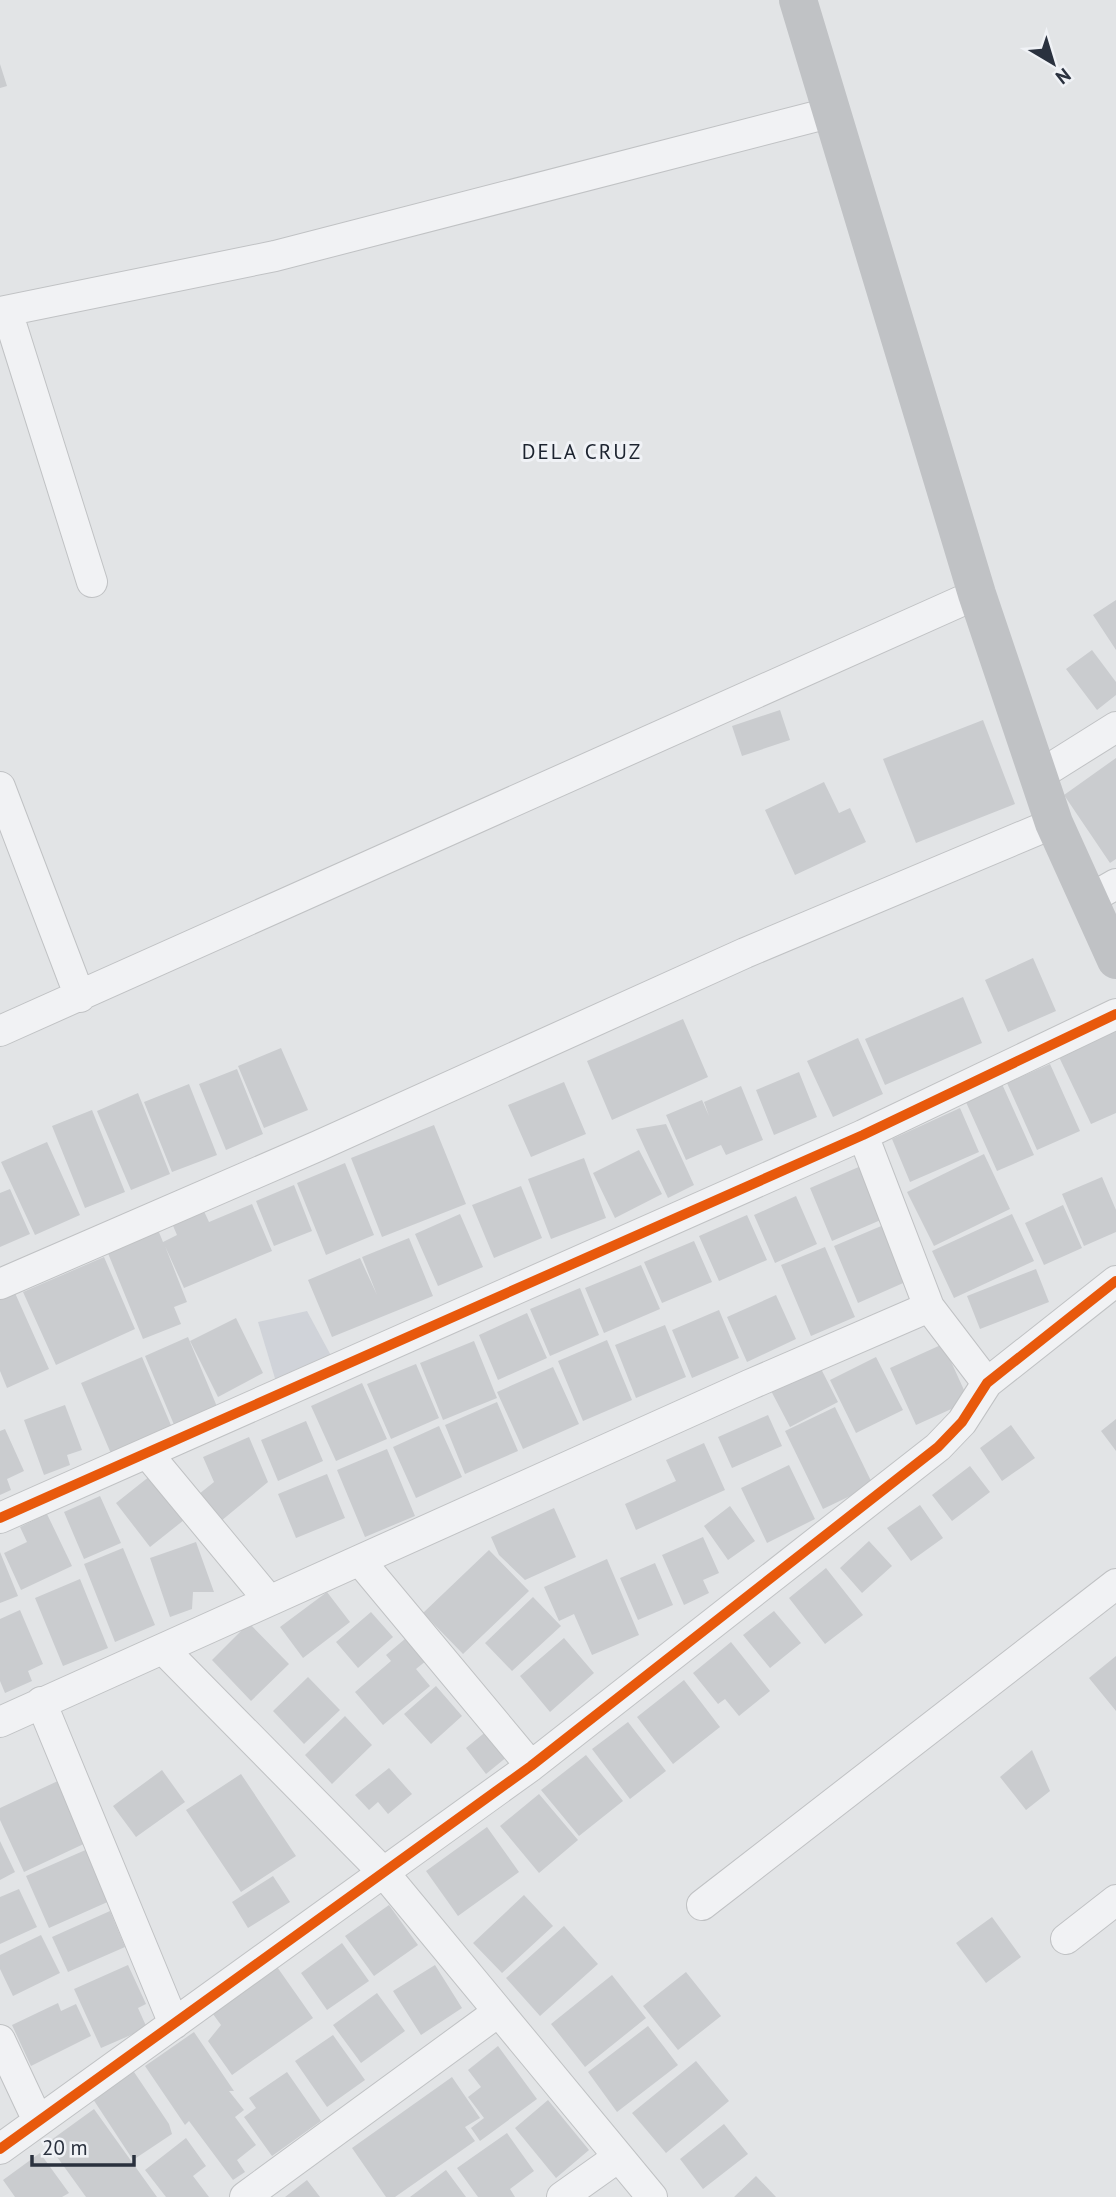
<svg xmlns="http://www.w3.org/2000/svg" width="1116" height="2197" font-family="'PT Sans',sans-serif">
  <rect width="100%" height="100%" fill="#e2e4e6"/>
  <!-- built -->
  <path fill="#d0d3d9" d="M307,1311L335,1363L277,1385L258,1322Z"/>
  <!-- building -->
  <path fill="#cacccf" d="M0,64L7,86L0,88Z
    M1116,600V650L1093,615Z
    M1092,650L1116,682V695L1097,710L1066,669Z
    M780,710L790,740L742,756L732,726Z
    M983,720L1015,804L916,843L883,759Z
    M1116,758V859L1110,863L1064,795Z
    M824,782L839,813L850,808L866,842L795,875L765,810Z
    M1033,958L1056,1011L1008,1032L985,980Z
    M963,997L982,1043L885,1085L865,1039Z
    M683,1019L708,1077L612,1120L587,1061Z
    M1116,1030V1113L1091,1124L1059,1057Z
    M858,1038L883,1094L833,1117L807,1061Z
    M281,1048L308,1110L264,1128L238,1066Z
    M1050,1064L1080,1131L1037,1150L1007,1083Z
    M237,1069L263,1134L226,1150L199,1084Z
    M799,1072L817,1117L774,1135L756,1090Z
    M564,1082L586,1134L531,1157L508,1105Z
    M189,1084L217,1155L172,1172L144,1102Z
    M1002,1084L1034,1155L997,1171L965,1100Z
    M741,1086L763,1140L726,1155L721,1145L686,1160L666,1115L702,1100L709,1116L704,1102Z
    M138,1093L170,1174L131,1190L97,1111Z
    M960,1108L979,1152L910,1182L892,1139Z
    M92,1110L125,1192L85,1208L52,1126Z
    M666,1124L694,1185L668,1198L636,1129Z
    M434,1125L466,1204L382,1237L351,1158Z
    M47,1142L80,1215L35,1235L1,1162Z
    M639,1150L662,1194L615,1218L593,1173Z
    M984,1154L1010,1209L934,1246L907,1192Z
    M584,1158L606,1218L551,1239L528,1179Z
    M345,1163L374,1235L326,1255L297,1183Z
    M861,1166L883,1219L832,1241L810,1188Z
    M1102,1177L1116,1210V1232L1084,1246L1062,1194Z
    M294,1185L312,1231L274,1246L256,1201Z
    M521,1186L542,1238L494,1258L472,1205Z
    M10,1189L30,1234L0,1247V1193Z
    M796,1196L817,1244L775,1263L754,1215Z
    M252,1204L272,1251L184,1288L165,1246L187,1302L174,1307L181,1324L143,1339L105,1246L156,1225L163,1242L177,1235L171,1221L202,1207L209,1222Z
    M1063,1205L1082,1248L1044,1265L1025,1223Z
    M460,1214L483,1267L438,1286L415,1234Z
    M1012,1214L1034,1261L954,1298L932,1251Z
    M747,1215L767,1260L719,1281L699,1236Z
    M886,1224L910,1280L858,1303L834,1246Z
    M409,1238L433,1296L332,1337L308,1280L360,1258L377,1295L362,1257Z
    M694,1241L712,1282L662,1303L644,1262Z
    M825,1247L855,1317L811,1336L781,1265Z
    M104,1257L135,1329L56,1365L23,1292Z
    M641,1265L660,1309L604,1333L585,1288Z
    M1036,1269L1049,1302L980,1329L967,1296Z
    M580,1288L599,1335L550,1356L530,1309Z
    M15,1293L49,1369L7,1388L0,1371V1300Z
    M776,1295L796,1339L747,1362L727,1317Z
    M719,1310L739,1358L692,1378L672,1330Z
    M527,1313L547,1358L498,1380L479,1335Z
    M236,1318L263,1373L218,1397L190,1341Z
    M665,1325L686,1377L636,1398L615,1345Z
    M188,1337L218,1409L175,1427L145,1356Z
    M607,1340L632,1400L583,1421L558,1361Z
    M474,1341L497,1398L443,1420L420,1363Z
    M943,1344L969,1401L916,1425L890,1368Z
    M142,1357L173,1430L112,1456L81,1383Z
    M876,1357L903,1410L856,1433L830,1380Z
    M817,1361L838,1402L790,1427L769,1387Z
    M416,1364L439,1418L391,1439L367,1384Z
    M553,1367L579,1424L523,1449L497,1392Z
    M362,1383L387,1439L336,1461L311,1406Z
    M497,1402L518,1451L465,1474L445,1425Z
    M65,1405L82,1450L67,1455L70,1465L44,1475L24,1420Z
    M835,1407L873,1485L823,1509L785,1431Z
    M768,1415L782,1446L732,1468L718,1437Z
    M1116,1419V1451L1101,1431Z
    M306,1421L323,1461L278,1481L261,1440Z
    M1011,1425L1035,1458L1002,1481L980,1448Z
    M439,1426L462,1477L416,1498L393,1447Z
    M5,1429L24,1471L7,1479L11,1490L0,1495V1431Z
    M249,1437L268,1482L221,1521L199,1494L214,1482L203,1457Z
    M704,1443L725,1490L636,1530L625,1504L676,1481L666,1460Z
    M387,1449L415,1516L365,1537L337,1470Z
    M789,1465L815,1519L767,1543L741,1488Z
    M970,1466L990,1492L952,1521L932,1495Z
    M327,1474L345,1518L296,1538L278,1494Z
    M150,1476L184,1520L150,1547L116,1503Z
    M100,1496L121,1543L84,1559L64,1512Z
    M920,1505L943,1538L911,1561L887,1528Z
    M730,1506L755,1541L728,1560L704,1526Z
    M554,1508L576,1557L525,1580L499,1555L491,1537Z
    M47,1514L72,1566L21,1590L4,1553L27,1542L20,1527Z
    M703,1537L719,1573L703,1580L709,1593L684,1605L662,1555Z
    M869,1541L892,1566L862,1593L840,1568Z
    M196,1542L214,1592H193L192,1609L170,1617L150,1558Z
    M123,1548L155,1625L115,1642L84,1564Z
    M489,1550L529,1591L463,1654L423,1613Z
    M0,1552L18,1596L0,1603Z
    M607,1559L639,1635L592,1655L574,1614L559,1621L544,1587Z
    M655,1563L673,1605L638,1620L620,1578Z
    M826,1568L863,1615L825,1644L789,1598Z
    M80,1579L108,1648L63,1666L35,1598Z
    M327,1592L350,1622L303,1658L280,1627Z
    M533,1597L561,1626L512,1671L485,1643Z
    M20,1610L43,1664L28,1671L32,1681L5,1693L0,1681V1619Z
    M774,1611L801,1643L770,1668L743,1635Z
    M371,1612L393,1637L358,1668L336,1642Z
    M249,1623L289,1664L251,1701L212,1660Z
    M412,1633L432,1656L416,1669L430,1686L383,1725L355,1692L391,1661L386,1655Z
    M564,1638L594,1673L550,1712L520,1676Z
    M731,1642L770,1691L739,1716L725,1699L718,1704L693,1673Z
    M1116,1656V1711L1089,1678Z
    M308,1677L340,1710L304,1744L273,1711Z
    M684,1680L720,1727L673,1764L637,1717Z
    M436,1686L462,1716L431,1744L404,1714Z
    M345,1716L372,1745L332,1784L305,1755Z
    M628,1722L666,1771L630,1799L592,1749Z
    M488,1730L508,1756L486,1774L466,1748Z
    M1032,1750L1050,1791L1026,1810L1000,1777Z
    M586,1755L623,1801L579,1836L541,1790Z
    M389,1768L412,1794L388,1814L378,1802L369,1810L355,1795Z
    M162,1770L185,1802L136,1837L113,1806Z
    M241,1774L296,1856L241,1892L186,1810Z
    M60,1780L90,1841L24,1872L0,1820V1808Z
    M539,1794L578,1840L539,1873L500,1826Z
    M487,1827L519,1872L458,1916L426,1871Z
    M0,1841L15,1872L0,1880Z
    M90,1848L112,1900L49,1928L26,1876Z
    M273,1876L290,1902L248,1928L232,1902Z
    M19,1889L37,1927L0,1944V1897Z
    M524,1895L553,1926L502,1973L473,1943Z
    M389,1905L418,1945L374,1976L345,1936Z
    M110,1911L125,1947L68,1972L52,1937Z
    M992,1917L1021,1957L986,1983L956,1943Z
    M564,1926L598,1964L540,2016L506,1978Z
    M41,1935L60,1973L13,1996L0,1969V1955Z
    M342,1943L369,1981L327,2010L301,1973Z
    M275,1964L313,2018L232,2075L208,2041L221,2025L210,2010Z
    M128,1965L146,2004L138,2008L147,2028L101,2048L74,1989Z
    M435,1965L462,2008L421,2035L393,1991Z
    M686,1972L721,2016L678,2050L643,2006Z
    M612,1975L646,2018L585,2067L551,2024Z
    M377,1993L405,2031L361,2063L333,2025Z
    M58,2003L61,2011L76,2004L91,2036L31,2066L12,2025Z
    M648,2026L678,2065L617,2112L588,2072Z
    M194,2032L234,2091H229L244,2110L235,2117L256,2145L237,2160L245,2172L233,2180L189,2121L185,2125L145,2066Z
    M333,2035L365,2080L327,2107L295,2061Z
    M498,2046L537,2099L480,2141L471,2128L484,2118L468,2097L481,2087L468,2070Z
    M696,2061L729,2101L666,2153L632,2113Z
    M132,2069L169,2124L172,2134L133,2160L91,2096Z
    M287,2072L321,2121L272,2156L244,2117L256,2108L249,2098Z
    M452,2077L480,2118L465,2127L475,2141L395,2197H386L352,2148Z
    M548,2100L589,2150L556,2178L515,2128Z
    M94,2109L157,2197H86L47,2143Z
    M724,2124L748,2154L703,2189L680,2159Z
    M507,2133L534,2171L510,2189L515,2197H478L457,2168Z
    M186,2138L206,2166L193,2176L209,2197H166L145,2170Z
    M40,2153L69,2193L62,2197H15L3,2180Z
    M446,2170L466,2197H410Z
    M756,2176L776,2197H734Z
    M307,2180L320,2197H285Z"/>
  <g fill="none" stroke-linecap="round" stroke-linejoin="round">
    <defs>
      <path id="street" d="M7,311L92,582
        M0,312L275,256L833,112
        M1038,776L1116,727
        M0,787L80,997
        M1088,900L1116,884
        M0,1031L977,594
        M863,1135L929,1307L987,1383
        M0,1284L318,1146L745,953L1054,823
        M147,1453L268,1599
        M0,1518L863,1135L1116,1014
        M361,1562L531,1766
        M164,1650L384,1873L652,2197
        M41,1702L174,2024
        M0,1722L749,1385L929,1307
        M702,1905L1116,1584
        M1066,1939L1116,1900
        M0,2040L38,2121
        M0,2149L531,1766L938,1447L962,1422L987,1383L1116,1281
        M245,2197L498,2012
        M562,2197L617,2158"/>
    </defs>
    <!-- street casing -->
    <use href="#street" stroke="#c0c2c4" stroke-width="32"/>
    <!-- street -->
    <use href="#street" stroke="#f1f2f4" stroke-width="30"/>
    <!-- secondary -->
    <path stroke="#c0c2c5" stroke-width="38" d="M798,0L977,594L1054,823L1116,960"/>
    <defs>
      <path id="cycleway" d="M0,1518L863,1135L1116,1014
        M0,2149L531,1766L938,1447L962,1422L987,1383L1116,1281"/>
    </defs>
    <!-- cycleway casing -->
    <use href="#cycleway" stroke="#f0f2f6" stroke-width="15"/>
    <!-- cycleway -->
    <use href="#cycleway" stroke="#e8590c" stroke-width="10"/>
  </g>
  <g text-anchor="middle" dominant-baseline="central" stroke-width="6" stroke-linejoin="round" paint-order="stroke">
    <!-- neighbourhood labels -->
    <g font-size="21" letter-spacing="2" fill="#1c232f" stroke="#f0f2f6">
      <text x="582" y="451">DELA CRUZ</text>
    </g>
  </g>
  <!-- north arrow -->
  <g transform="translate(1053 63) rotate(142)" stroke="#f0f2f6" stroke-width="5" paint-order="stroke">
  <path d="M0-5L12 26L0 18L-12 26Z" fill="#2a313e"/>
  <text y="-10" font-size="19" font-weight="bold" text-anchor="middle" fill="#2a313e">N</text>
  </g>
  <!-- scale -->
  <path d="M32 2155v10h102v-10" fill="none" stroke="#2a313e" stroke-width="3.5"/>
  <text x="42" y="2155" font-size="21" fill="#2a313e" stroke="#f0f2f6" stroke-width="5" paint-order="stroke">20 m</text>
</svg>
